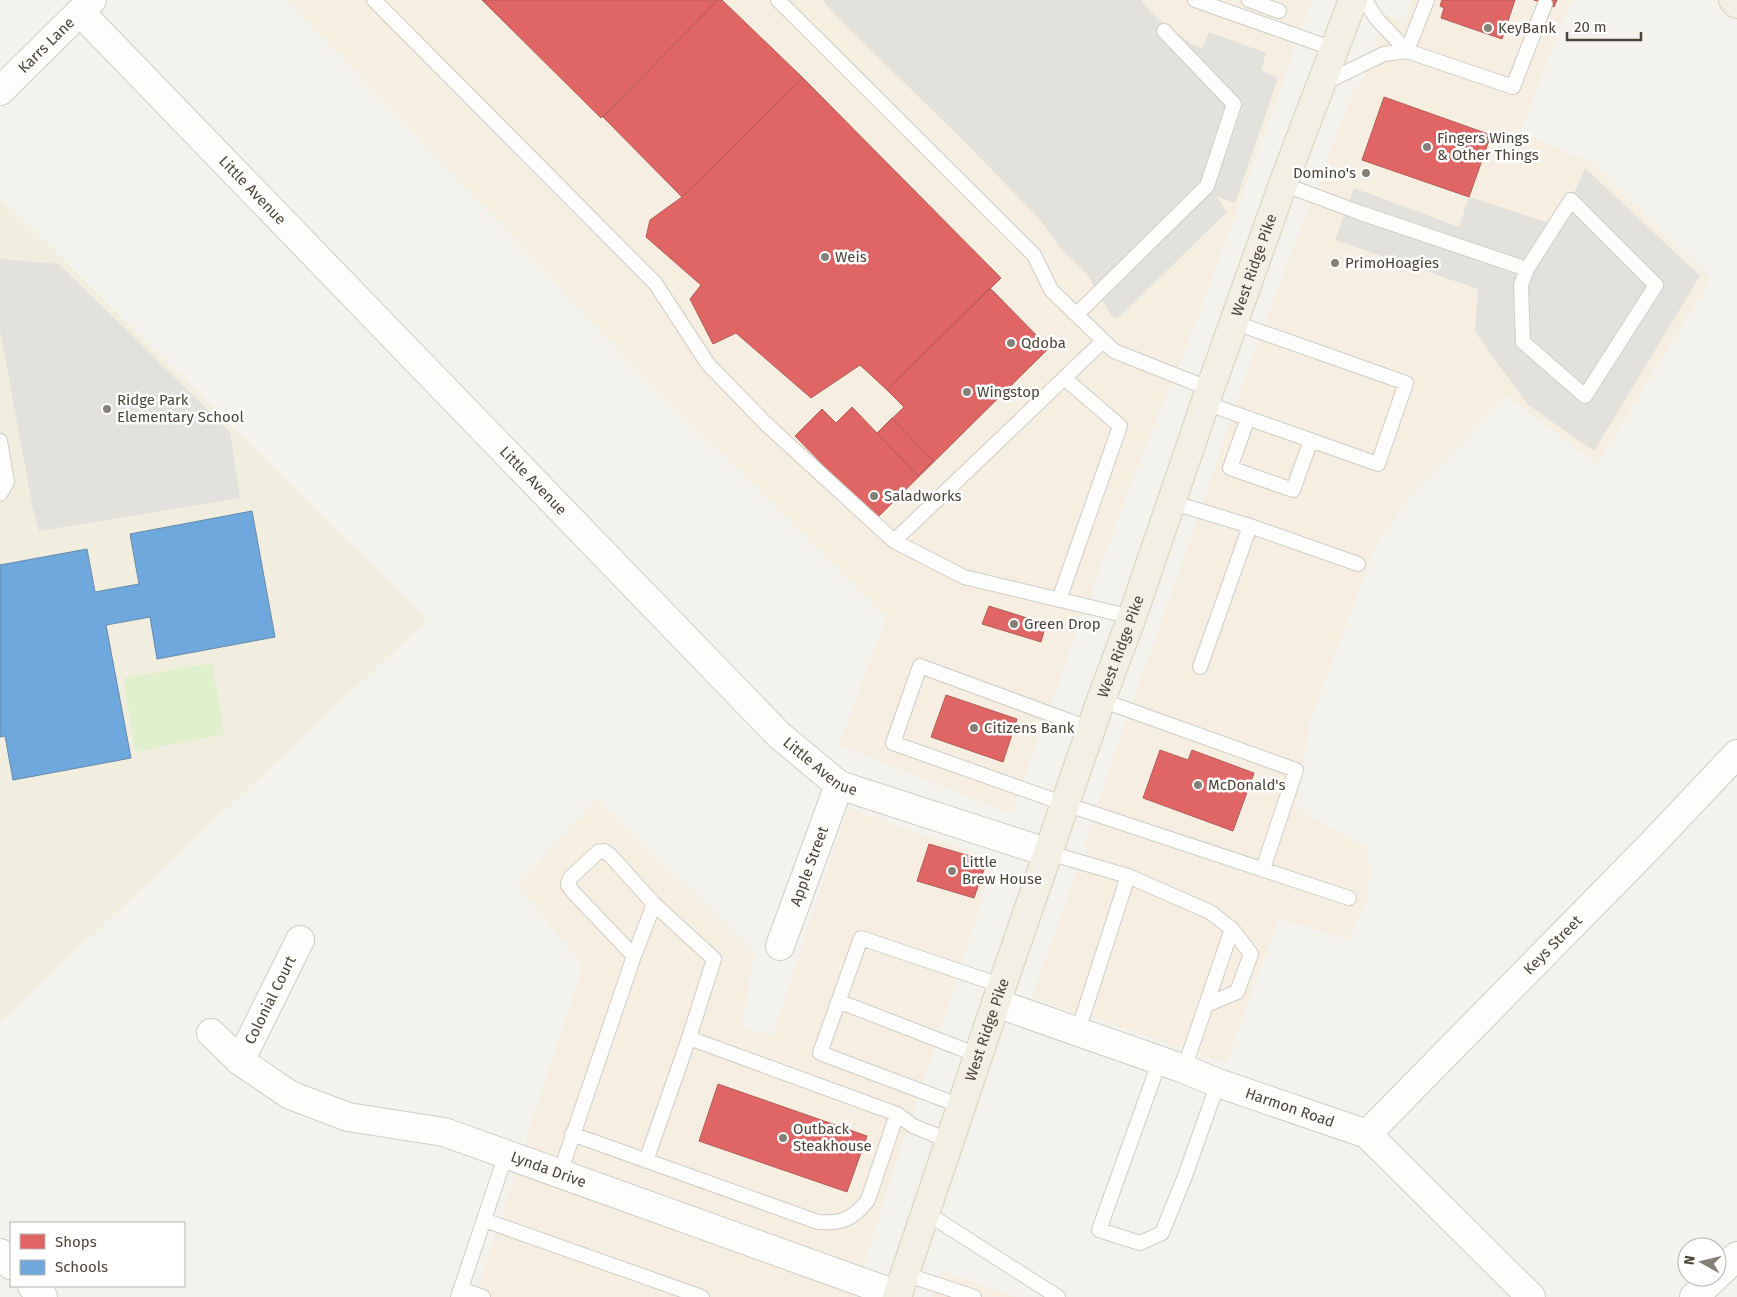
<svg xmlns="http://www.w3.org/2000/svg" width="1737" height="1297" font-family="'Fira Sans',sans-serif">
  <rect width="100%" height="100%" fill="#f3f2ed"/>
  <!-- commercial -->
  <path fill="#f6eee0" d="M287,0H1312L1251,172L1200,311L1129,488L1011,814L839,745L886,618L736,468L666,401L621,354L536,262Z
    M1411,0H1571L1520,132L1592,163L1711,278L1597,464L1507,396L1411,495L1376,545L1310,721L1296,805L1313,818L1366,848L1370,869L1367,898L1348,940L1279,918L1226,1063L1032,997L1078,868L1088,856L1084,844L1111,763L1196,524L1244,380L1304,218L1354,91L1365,77L1385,14L1404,21Z
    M597,799L754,952L742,1028L772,1036L848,808L995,860L853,1297H475L583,965L517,885Z
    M941,1271L1017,1297H933Z"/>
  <!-- education -->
  <path fill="#f1eddf" d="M0,197L427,620L0,1022Z"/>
  <!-- green -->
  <path fill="#e0efcc" d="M212,663L224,734L135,752L124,678Z"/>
  <!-- parking -->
  <path fill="#e2e1dc" d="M822,0H1142L1143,4L1158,19L1193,45L1202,48L1209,32L1266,53L1261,70L1278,78L1235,203L1216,196L1227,212L1117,319L1111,315L1087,274L1061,249L1041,221L967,144L845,25Z
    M1585,168L1700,276L1594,451L1527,404L1475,332L1478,289L1335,240L1354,188L1459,227L1469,197L1555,225L1571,200Z
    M0,259L59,264L230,432L240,498L39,531L33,509L0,330Z"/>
  <!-- shops -->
  <path fill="#e06666" stroke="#b35c58" d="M482,0H718L601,118Z
    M718,0H722L803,78L682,197L603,117Z
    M1442,0H1515L1502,39L1441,18L1444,8L1440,6Z
    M1534,0H1557L1554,7Z
    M803,78L1001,278L887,390L860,365L811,398L736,333L713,344L690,299L701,285L646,237L650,220L682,197Z
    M1384,97L1491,135L1469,197L1362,160Z
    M990,288L1049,348L876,519L795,436L822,409L836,423L852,407L877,433L904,407L887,390Z
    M892,418L933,461L918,476L877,433Z
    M989,606L1046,624L1041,642L982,624Z
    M946,695L1017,719L1003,762L931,737Z
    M1160,750L1188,760L1192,750L1254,773L1233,831L1143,798Z
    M929,844L987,861L974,898L917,881Z
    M718,1084L867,1136L847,1192L699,1141Z"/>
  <!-- schools -->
  <path fill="#6fa8dc" stroke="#648aaa" d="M252,511L275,637L157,659L150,617L106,625L131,758L13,780L5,736L0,737V565L87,549L95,592L139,584L130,534Z"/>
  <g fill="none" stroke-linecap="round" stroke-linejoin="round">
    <defs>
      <path id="lane" d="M374,0L655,283L708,364L766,424L894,541L964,577L1132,617
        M778,0L1034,255L1051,290L1114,351L1210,389
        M1195,0L1334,49
        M1249,0L1279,11
        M1365,0L1376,18L1407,51
        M1407,51L1427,0
        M1324,83L1384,54L1407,51L1513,87L1545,4
        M1283,184L1358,212L1527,269
        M1571,200L1656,285L1585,396L1523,342L1521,285L1527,269Z
        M1077,314L1207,186L1234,104L1164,31
        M1205,403L1378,464L1406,383L1233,322
        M1248,418L1230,468L1293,490L1311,440
        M0,441L7,482L0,494
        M1171,502L1250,526L1358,564
        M894,541L1103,341
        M1059,600L1120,426L1064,378
        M1200,667L1250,526
        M1101,700L1296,770L1263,869
        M1091,729L920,666L893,743L1065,804L1349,898
        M1049,853L1128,876L1078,1031
        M1128,876L1210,912L1232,929L1184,1069
        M634,956L573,892L568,885L570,878L598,852L604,851L610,855L654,904L714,959L689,1038L646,1161
        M838,1001L980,1056
        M1206,1005L1237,992L1251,954L1232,929
        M689,1038L897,1114L913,1126L950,1141
        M1160,1060L1099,1230L1140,1243L1162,1233L1185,1176L1218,1083
        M961,1106L820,1053L861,938L1003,986
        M572,1134L818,1222C842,1224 853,1219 868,1200L897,1114
        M560,1173L634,956L654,904
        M925,1212L1058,1297
        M484,1220L702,1297
        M905,1274L974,1297
        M461,1289L483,1297
        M458,1297L506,1154"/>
      <g id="street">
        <path id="s1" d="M80,12L779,735L839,785L1049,853"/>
        <path id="s2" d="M0,91L92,0"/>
        <path id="s3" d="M780,946L839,785"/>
        <path id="s4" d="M996,1003L1184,1069L1218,1083L1367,1134L1531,1297"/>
        <path id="s5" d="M211,1033L240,1061L290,1095L348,1117L444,1132L898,1295"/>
        <path id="s6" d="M240,1061L300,940"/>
        <path id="s7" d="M1367,1134L1649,847L1737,754"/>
        <path d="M0,1253L11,1265"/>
        <path d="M1717,1275L1737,1256"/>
        <path d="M32,1286L43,1297"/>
        <path d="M1694,1297L1715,1277"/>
      </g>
      <g id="primary">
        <path d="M1733,0L1737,4"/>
        <path id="s8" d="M897,1297L996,1003L1101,700L1132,617L1210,389L1283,184L1353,0"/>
      </g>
    </defs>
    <!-- lane casing -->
    <use href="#lane" stroke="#cfcdc7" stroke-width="16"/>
    <!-- street casing -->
    <use href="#street" stroke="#cfcdc7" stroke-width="30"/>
    <!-- primary casing -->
    <use href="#primary" stroke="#d7cfb9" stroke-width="30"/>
    <!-- lane -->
    <use href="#lane" stroke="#fdfdfc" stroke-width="14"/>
    <!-- street -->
    <use href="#street" stroke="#fdfdfc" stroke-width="28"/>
    <!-- primary -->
    <use href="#primary" stroke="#f2efe5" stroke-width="28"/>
  </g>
  <!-- markers -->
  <g fill="#868177" stroke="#fff" stroke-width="2">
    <circle cx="1488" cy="28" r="5"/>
    <circle cx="1427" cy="147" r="5"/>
    <circle cx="1366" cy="173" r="5"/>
    <circle cx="825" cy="257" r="5"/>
    <circle cx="1335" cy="263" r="5"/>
    <circle cx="1011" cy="343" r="5"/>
    <circle cx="967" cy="392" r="5"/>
    <circle cx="107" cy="409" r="5"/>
    <circle cx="874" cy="496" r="5"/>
    <circle cx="1014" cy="624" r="5"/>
    <circle cx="974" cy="728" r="5"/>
    <circle cx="1198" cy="785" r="5"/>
    <circle cx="952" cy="871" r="5"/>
    <circle cx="783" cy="1138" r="5"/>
  </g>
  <g text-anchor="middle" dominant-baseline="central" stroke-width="5" stroke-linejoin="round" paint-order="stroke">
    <!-- poi labels -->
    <g font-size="15" fill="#4b4437" stroke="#fff" text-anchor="start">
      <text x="1498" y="28">KeyBank</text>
      <text x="1437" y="138">Fingers Wings<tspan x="1437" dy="17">&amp; Other Things</tspan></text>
      <text x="1356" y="173" text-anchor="end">Domino's</text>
      <text x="835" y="257">Weis</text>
      <text x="1345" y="263">PrimoHoagies</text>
      <text x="1021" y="343">Qdoba</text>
      <text x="977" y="392">Wingstop</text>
      <text x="117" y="400">Ridge Park<tspan x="117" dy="17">Elementary School</tspan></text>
      <text x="884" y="496">Saladworks</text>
      <text x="1024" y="624">Green Drop</text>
      <text x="984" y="728">Citizens Bank</text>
      <text x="1208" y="785">McDonald's</text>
      <text x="962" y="862">Little<tspan x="962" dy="17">Brew House</tspan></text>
      <text x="793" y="1129">Outback<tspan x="793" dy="17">Steakhouse</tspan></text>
    </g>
    <!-- street labels -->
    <g font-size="15" fill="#4b4437" stroke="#fff">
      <text stroke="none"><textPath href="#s2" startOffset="65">Karrs Lane</textPath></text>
      <text stroke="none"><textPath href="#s1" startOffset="248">Little Avenue</textPath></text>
      <text stroke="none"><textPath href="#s8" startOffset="1092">West Ridge Pike</textPath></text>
      <text stroke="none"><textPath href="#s1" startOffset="652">Little Avenue</textPath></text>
      <text stroke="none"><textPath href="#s8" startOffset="688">West Ridge Pike</textPath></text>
      <text stroke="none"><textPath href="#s1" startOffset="1058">Little Avenue</textPath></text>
      <text stroke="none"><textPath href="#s3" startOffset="85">Apple Street</textPath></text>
      <text stroke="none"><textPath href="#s7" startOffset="265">Keys Street</textPath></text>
      <text stroke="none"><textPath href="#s6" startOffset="68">Colonial Court</textPath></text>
      <text stroke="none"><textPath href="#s8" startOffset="282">West Ridge Pike</textPath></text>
      <text stroke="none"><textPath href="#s4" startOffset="312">Harmon Road</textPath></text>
      <text stroke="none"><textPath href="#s5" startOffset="371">Lynda Drive</textPath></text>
    </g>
  </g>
  <!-- legend -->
  <rect x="10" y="1222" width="175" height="65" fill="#ffffff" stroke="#b7b4af"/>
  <rect x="20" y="1234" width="25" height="15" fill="#e06666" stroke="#b7b4af"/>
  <text x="55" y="1247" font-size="15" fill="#4b4437">Shops</text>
  <rect x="20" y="1260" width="25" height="15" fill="#6fa8dc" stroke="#b7b4af"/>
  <text x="55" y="1272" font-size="15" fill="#4b4437">Schools</text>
  <!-- north arrow -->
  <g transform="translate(1702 1262) rotate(278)"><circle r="24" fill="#ffffff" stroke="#b7b4af"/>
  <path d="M0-4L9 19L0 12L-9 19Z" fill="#868177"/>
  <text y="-8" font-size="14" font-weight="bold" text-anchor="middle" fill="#4b4437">N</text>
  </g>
  <!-- scale -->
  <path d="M1567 32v8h74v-8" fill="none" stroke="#4b4437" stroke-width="2.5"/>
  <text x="1574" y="32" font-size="15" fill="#4b4437" stroke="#ffffff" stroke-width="4" paint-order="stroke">20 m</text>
</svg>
